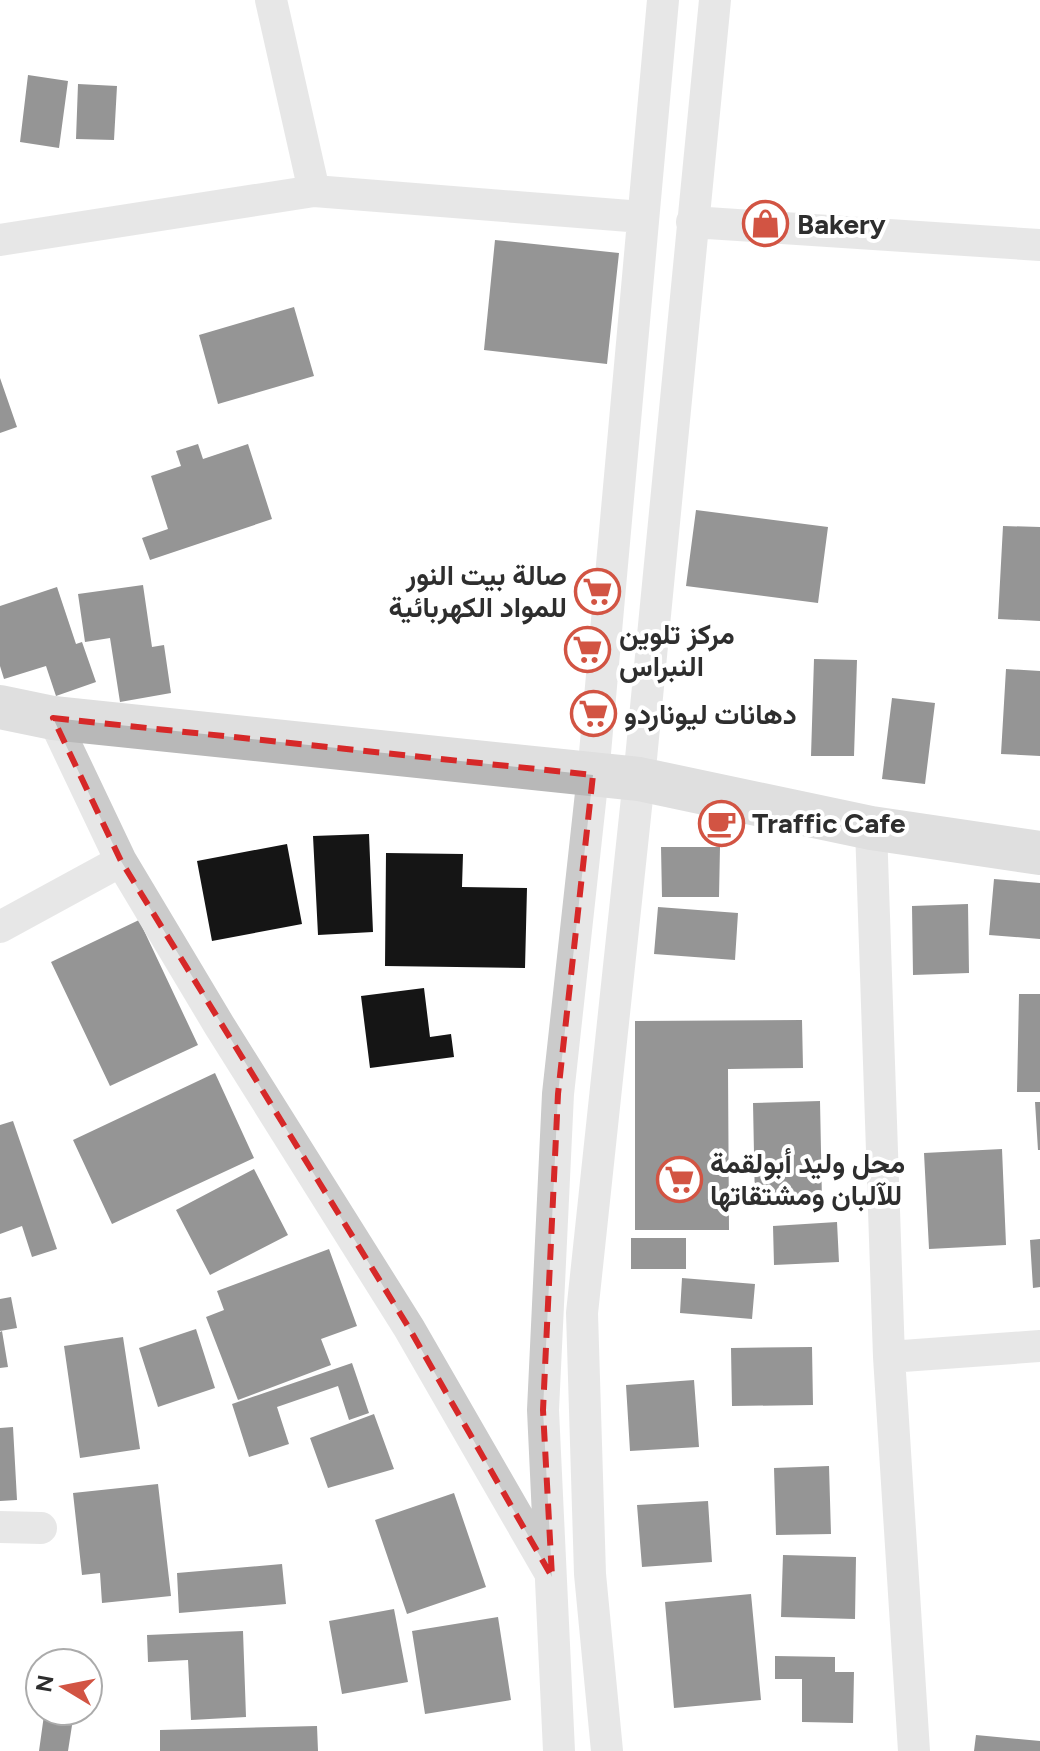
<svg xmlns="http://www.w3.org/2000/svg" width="1040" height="1751" font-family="Figtree,Vazirmatn,sans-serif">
  <rect width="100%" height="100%" fill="#fff"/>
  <!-- building -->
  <path fill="#151515" d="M28,75L68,81L59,148L20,142Z
    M78,84L117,86L114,140L76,139Z
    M495,240L619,253L607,364L484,350Z
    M294,307L314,376L218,404L199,335Z
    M0,378L17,427L0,433Z
    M198,444L203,459L248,444L272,519L150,560L142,538L168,529L151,476L181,466L176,451Z
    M696,510L828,527L818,603L686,586Z
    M1003,526L1040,527V621L998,619Z
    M143,585L152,647L164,645L171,693L120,702L110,638L85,642L78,594Z
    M57,587L76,644L82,642L96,682L56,696L46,666L4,679L0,666V606Z
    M814,659L857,660L854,756H811Z
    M1006,669L1040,671V756L1001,754Z
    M892,698L935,703L925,784L882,779Z
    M369,834L373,932L318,935L313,836Z
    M287,844L302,924L212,941L197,861Z
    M661,847H720L719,897H662Z
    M386,853L463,854L462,887L527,888L525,968L385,966Z
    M994,879L1040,883V939L989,935Z
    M968,904L969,973L913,975L912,906Z
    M658,907L738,913L735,960L654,954Z
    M139,920L198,1045L110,1086L51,962Z
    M424,988L430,1037L451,1034L454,1057L370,1068L361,996Z
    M1019,994H1040V1092H1017Z
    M802,1020L803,1068L728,1069L729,1230H635V1021Z
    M215,1073L254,1158L112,1224L73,1140Z
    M820,1101L822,1202L755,1204L753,1103Z
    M1035,1102H1040V1150H1038Z
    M13,1121L57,1249L32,1257L22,1226L0,1234V1125Z
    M1002,1149L1006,1245L929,1249L924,1153Z
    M254,1169L288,1235L210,1275L176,1210Z
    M837,1222L839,1262L774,1265L773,1226Z
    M631,1238H686V1269H631Z
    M1040,1239V1287L1033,1288L1030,1240Z
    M329,1249L357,1326L321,1339L331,1365L238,1400L206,1317L224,1310L217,1291Z
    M682,1278L755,1284L752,1319L680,1313Z
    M11,1297L17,1328L0,1331V1299Z
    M196,1329L215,1388L158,1407L139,1348Z
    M2,1331L8,1367L0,1368V1332Z
    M123,1337L140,1449L80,1458L64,1346Z
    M812,1347L813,1405L732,1406L731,1348Z
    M352,1363L369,1413L349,1420L338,1386L277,1407L289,1444L249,1457L232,1404Z
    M694,1380L699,1447L630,1451L626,1385Z
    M374,1414L394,1469L328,1488L310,1438Z
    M13,1427L17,1500L0,1501V1428Z
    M829,1466L831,1534L776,1535L774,1468Z
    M158,1484L171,1596L102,1603L100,1573L82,1575L73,1493Z
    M454,1493L486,1587L407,1614L375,1520Z
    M708,1501L712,1562L642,1567L637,1505Z
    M783,1555L856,1557L855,1619L781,1617Z
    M282,1564L286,1604L179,1613L177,1573Z
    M751,1594L761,1700L674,1708L665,1602Z
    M394,1609L408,1682L342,1694L329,1621Z
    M498,1617L511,1700L425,1714L412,1631Z
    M243,1631L246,1717L191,1720L188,1660L148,1662L147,1635Z
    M775,1656L835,1657V1672H854L853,1723L802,1722V1679H775Z
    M44,1715L73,1719L68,1751H39Z
    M317,1726L318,1751H160V1730Z
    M976,1735L1040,1741V1751H974Z"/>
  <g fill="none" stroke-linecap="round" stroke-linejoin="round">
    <!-- street -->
    <path stroke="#cbcbcb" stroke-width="32" d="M271,0L314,191
      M692,222L1040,245
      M0,240L314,191L642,217
      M53,718L121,861L219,1025L409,1328L549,1571
      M871,828L889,1357L914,1751
      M0,927L121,861
      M889,1357L1040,1346
      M0,1527L41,1528
      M559,1751L543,1410L558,1094L593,775L663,0
      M607,1751L590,1574L582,1313L639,779L715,0"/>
    <!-- secondary -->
    <path stroke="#b8b8b8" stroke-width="44" d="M0,707L53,718L639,779L871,828L1040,853"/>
  </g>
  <!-- marked area -->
  <path d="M0 0H1040V1751H0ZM53,718L593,775L558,1094L543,1410L552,1577L409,1328L121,861Z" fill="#fff" fill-opacity=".55" fill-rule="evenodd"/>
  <path fill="none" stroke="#d62828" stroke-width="6" stroke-dasharray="16 10" stroke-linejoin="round" d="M53,718L593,775L558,1094L543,1410L552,1577L409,1328L121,861Z"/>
  <!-- icons -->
  <defs>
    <symbol id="shop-ring" viewBox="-11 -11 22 22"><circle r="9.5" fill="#fff" stroke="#d25443" stroke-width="1.5"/><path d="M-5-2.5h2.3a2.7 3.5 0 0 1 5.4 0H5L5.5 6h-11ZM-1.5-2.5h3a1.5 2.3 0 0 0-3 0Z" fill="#d25443"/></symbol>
    <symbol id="supermarket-ring" viewBox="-11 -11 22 22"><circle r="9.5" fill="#fff" stroke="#d25443" stroke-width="1.5"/><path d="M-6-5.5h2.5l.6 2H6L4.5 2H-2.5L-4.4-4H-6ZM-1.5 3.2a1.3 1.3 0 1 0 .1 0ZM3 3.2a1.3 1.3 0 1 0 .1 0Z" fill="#d25443"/></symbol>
    <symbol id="cafe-ring" viewBox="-11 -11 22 22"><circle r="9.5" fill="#fff" stroke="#d25443" stroke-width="1.5"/><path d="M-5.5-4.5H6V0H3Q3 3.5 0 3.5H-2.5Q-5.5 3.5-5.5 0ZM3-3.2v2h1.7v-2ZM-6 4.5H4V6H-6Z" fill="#d25443"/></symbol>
  </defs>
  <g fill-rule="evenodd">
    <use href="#shop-ring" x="740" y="198" width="51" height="51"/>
    <use href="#supermarket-ring" x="572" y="566" width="51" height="51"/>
    <use href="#supermarket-ring" x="562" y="624" width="51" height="51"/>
    <use href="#supermarket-ring" x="568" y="688" width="51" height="51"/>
    <use href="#cafe-ring" x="696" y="798" width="51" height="51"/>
    <use href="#supermarket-ring" x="654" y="1154" width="51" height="51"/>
  </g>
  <g text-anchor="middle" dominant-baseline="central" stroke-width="8" stroke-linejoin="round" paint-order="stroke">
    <!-- poi labels -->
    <g font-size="28" font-weight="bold" fill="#2e2e2e" stroke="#fff" text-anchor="start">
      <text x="797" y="224">Bakery</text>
      <text x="567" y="575" text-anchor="end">صالة بيت النور<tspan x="567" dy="32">للمواد الكهربائية</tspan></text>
      <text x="619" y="634">مركز تلوين<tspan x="619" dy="32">النبراس</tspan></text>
      <text x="624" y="714">دهانات ليوناردو</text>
      <text x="752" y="823">Traffic Cafe</text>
      <text x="710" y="1163">محل وليد أبولقمة<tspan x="710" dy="32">للآلبان ومشتقاتها</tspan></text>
    </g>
  </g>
  <!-- north arrow -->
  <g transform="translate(64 1687) rotate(280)"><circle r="38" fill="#ffffff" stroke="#ababab" stroke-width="2"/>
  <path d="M0-6L14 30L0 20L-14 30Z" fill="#d25443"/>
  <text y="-12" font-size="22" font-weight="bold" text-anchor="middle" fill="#2e2e2e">N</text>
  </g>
</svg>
